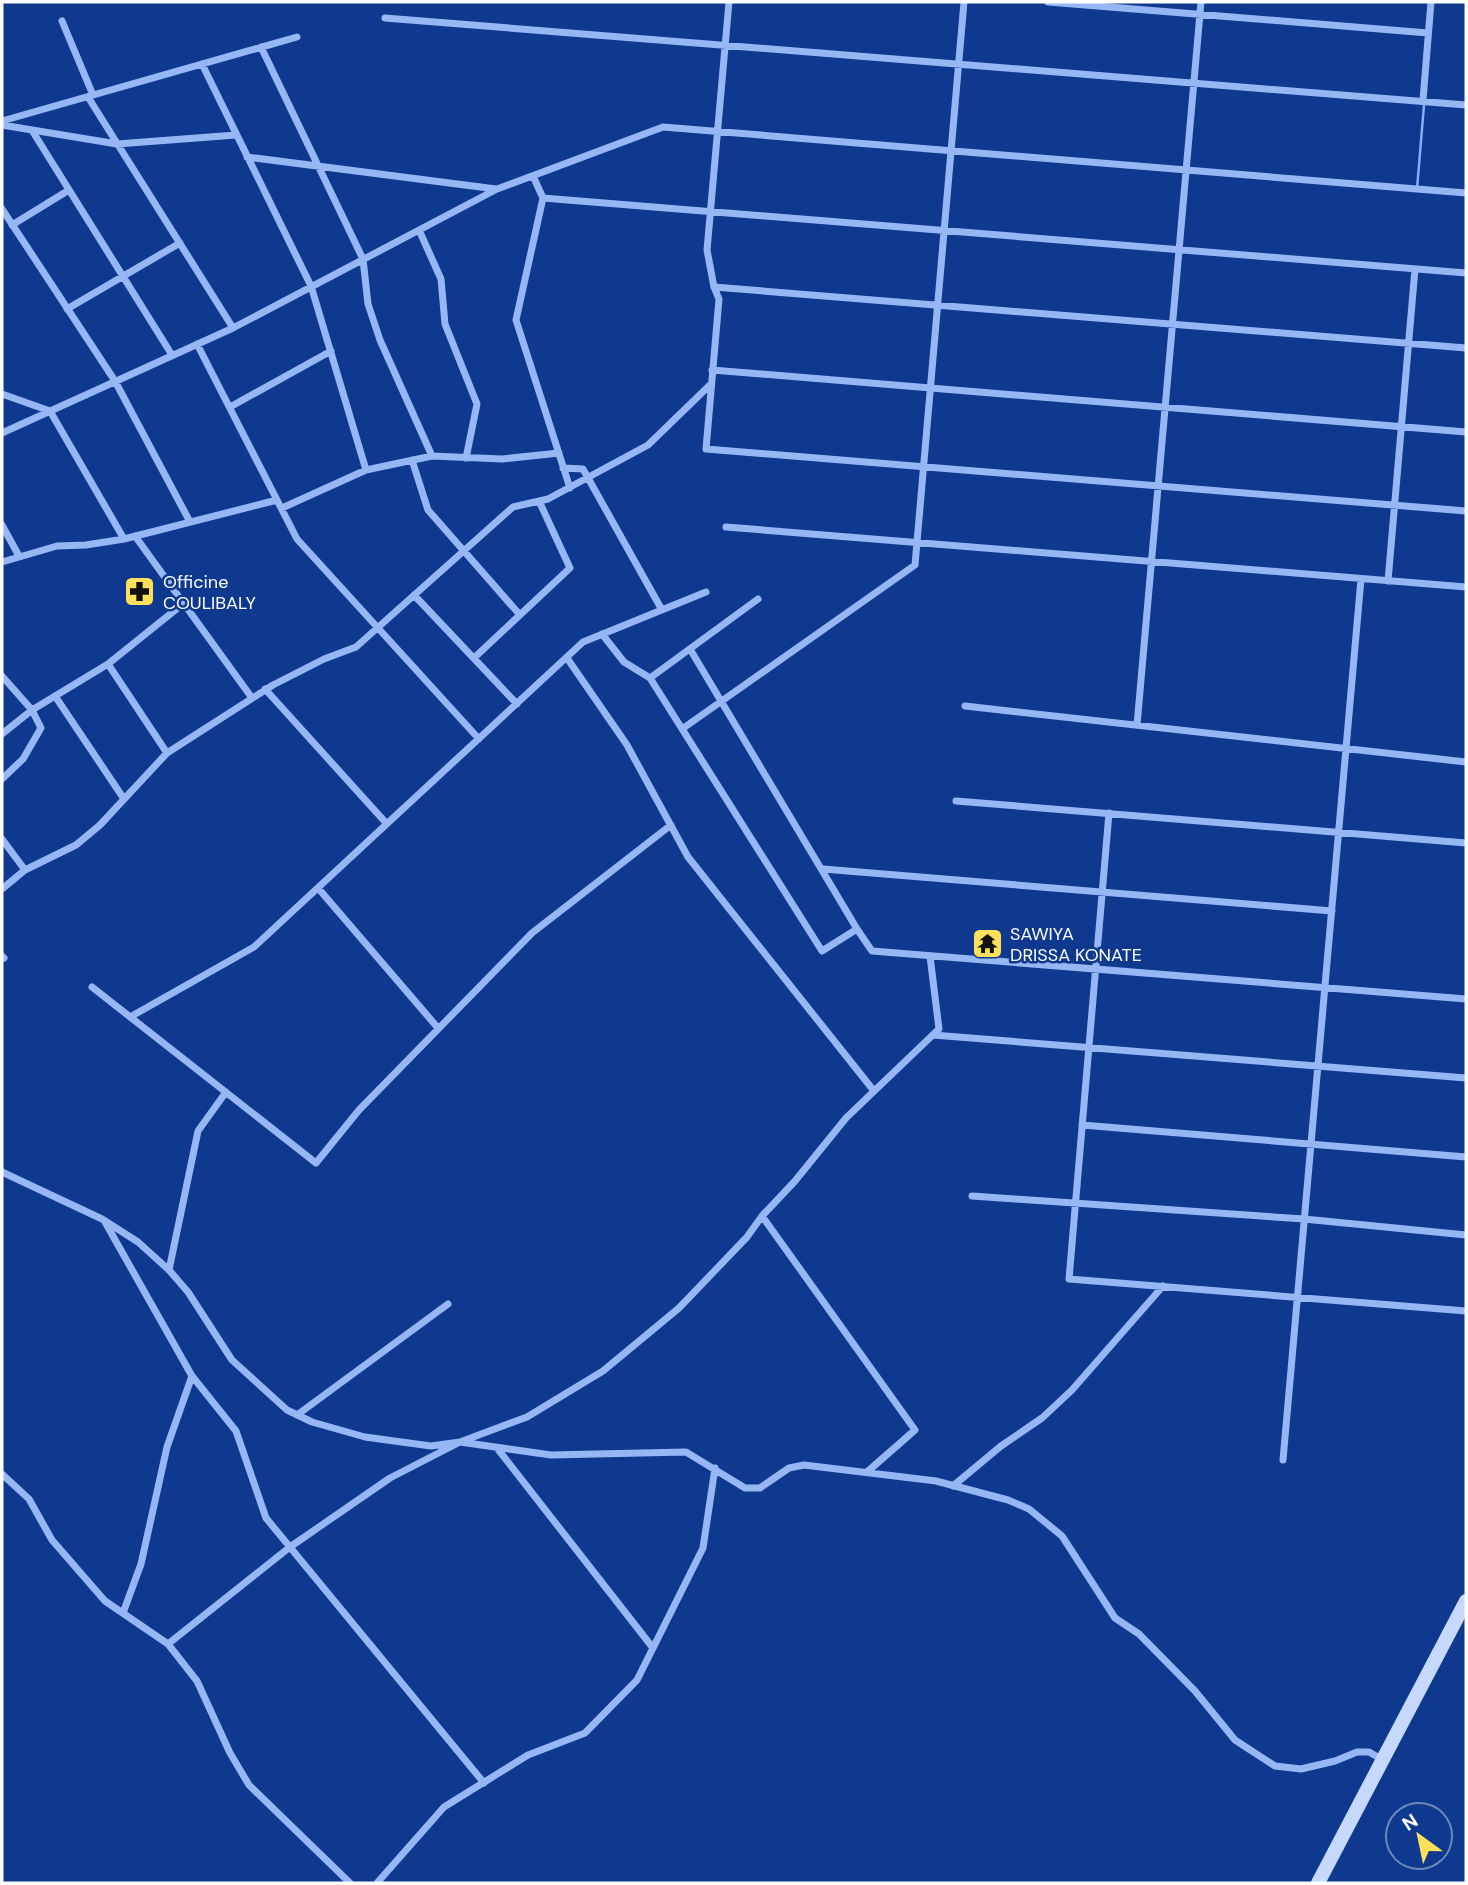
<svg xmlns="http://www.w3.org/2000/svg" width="1468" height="1885" font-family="'DM Sans',sans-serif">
  <rect width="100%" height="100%" fill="#0e398f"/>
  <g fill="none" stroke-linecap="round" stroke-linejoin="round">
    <!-- stream -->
    <path stroke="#88b0f8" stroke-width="2.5" d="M1417,189L1424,105"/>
    <!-- street -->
    <path stroke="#97b7f4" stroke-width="7" d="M729,2L707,250L714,287L719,299L706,449L1466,511
      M1048,2L1428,33
      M385,18L1466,105
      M62,21L93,95
      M261,47L363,259L368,304L380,340L432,456
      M202,64L311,286L366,470
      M88,97L233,328
      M1423,100L1431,2
      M2,121L297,37
      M2,125L117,144L236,135
      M33,132L172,355
      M247,157L496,189
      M533,176L543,198L516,320L570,488
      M543,198L1466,273
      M2,209L115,381L190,522
      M12,225L69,190
      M419,230L441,279L445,324L477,404L466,458
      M714,287L1466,348
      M67,309L180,243
      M197,344L297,539L479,739
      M712,370L1466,432
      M2,394L50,411L124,539
      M230,407L331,351
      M2,433L233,328L497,189L663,127L1466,193
      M412,460L428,510L520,615
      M563,468L583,469L662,610
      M282,508L366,470L432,456L502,459L559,453
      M2,525L19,556
      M726,527L1466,587
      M135,536L252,698
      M2,562L57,546L86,545L124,539L277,500
      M1388,581L1415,269
      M414,595L517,704
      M602,634L624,662L650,678L822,951L857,929
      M690,649L857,929L872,951L1466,999
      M474,658L570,568L539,501
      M567,658L627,745L688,857L874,1091
      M108,664L167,753
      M2,676L32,710L41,728L23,759L2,779
      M650,678L758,599
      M265,689L387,824
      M55,696L124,799
      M965,706L1466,762
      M1137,725L1201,2
      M682,729L915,565L964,2
      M2,734L32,710L108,664L184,603
      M956,801L1466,843
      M1109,813L1069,1279L1466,1311
      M2,839L25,870
      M823,869L1332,911
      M318,888L438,1028
      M2,889L25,870L76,845L100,825L167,753L273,685L324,659L356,647L513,507L548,499L648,445L711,384
      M2,956L4,958
      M92,987L316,1163L359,1110L532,933L671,825
      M130,1017L254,947L583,642L706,592
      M933,1035L1466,1078
      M1082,1125L1466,1157
      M2,1172L102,1219L138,1242L169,1270L188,1292L232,1360L287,1410L312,1422L365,1437L431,1446L460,1442L551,1455L686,1452L745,1488H760L789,1468L804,1465L936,1481L1008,1500L1029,1509L1062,1536L1115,1618L1139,1634L1195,1691L1235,1740L1275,1766L1301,1769L1335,1761L1357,1752H1369L1383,1760
      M972,1196L1304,1219L1466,1235
      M762,1216L915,1430L867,1472
      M105,1222L192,1376L236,1431L266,1518L484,1783
      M169,1270L198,1131L226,1092
      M297,1415L448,1304
      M497,1448L653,1648
      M1283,1460L1361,579
      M2,1474L29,1499L52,1540L105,1601L168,1644L197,1681L230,1753L249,1785L350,1883
      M953,1486L1001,1446L1042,1418L1072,1390L1163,1286
      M123,1613L141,1564L167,1447L192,1376
      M168,1644L290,1547L390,1478L460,1442L527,1417L603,1371L679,1308L747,1237L762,1216L795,1181L846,1118L939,1029L930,956
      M377,1883L444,1807L528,1755L585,1733L637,1680L703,1548L715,1468"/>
    <!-- secondary -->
    <path stroke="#c6d9fd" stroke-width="14" d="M1318,1883L1466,1601"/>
  </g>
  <!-- icons -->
  <defs>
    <symbol id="pharmacy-square" viewBox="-11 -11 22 22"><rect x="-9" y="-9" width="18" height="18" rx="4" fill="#ffe05a" stroke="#0e398f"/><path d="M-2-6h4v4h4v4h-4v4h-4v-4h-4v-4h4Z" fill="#111"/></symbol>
    <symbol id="temple-square" viewBox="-11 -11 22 22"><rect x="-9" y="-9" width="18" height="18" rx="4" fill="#ffe05a" stroke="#0e398f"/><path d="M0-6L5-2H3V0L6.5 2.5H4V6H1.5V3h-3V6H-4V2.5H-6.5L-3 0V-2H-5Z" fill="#111"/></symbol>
  </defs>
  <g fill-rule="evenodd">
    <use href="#pharmacy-square" x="122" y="574" width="35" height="35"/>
    <use href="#temple-square" x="970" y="926" width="35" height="35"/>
  </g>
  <g text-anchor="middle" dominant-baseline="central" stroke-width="5" stroke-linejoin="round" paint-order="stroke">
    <!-- poi labels -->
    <g font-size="18" fill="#fff" stroke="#0e398f" text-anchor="start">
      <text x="163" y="582">Officine<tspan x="163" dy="21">COULIBALY</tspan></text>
      <text x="1010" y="934">SAWIYA<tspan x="1010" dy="21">DRISSA KONATE</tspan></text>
    </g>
  </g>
  <!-- border -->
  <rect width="1468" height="1885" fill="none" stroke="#ffffff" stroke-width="7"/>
  <!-- north arrow -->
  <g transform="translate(1419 1836) rotate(327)"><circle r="33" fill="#0e398f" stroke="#6e88bc" stroke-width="2"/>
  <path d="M0-5L12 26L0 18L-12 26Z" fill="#ffe05a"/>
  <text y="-10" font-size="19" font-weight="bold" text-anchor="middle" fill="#ffffff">N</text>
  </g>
</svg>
